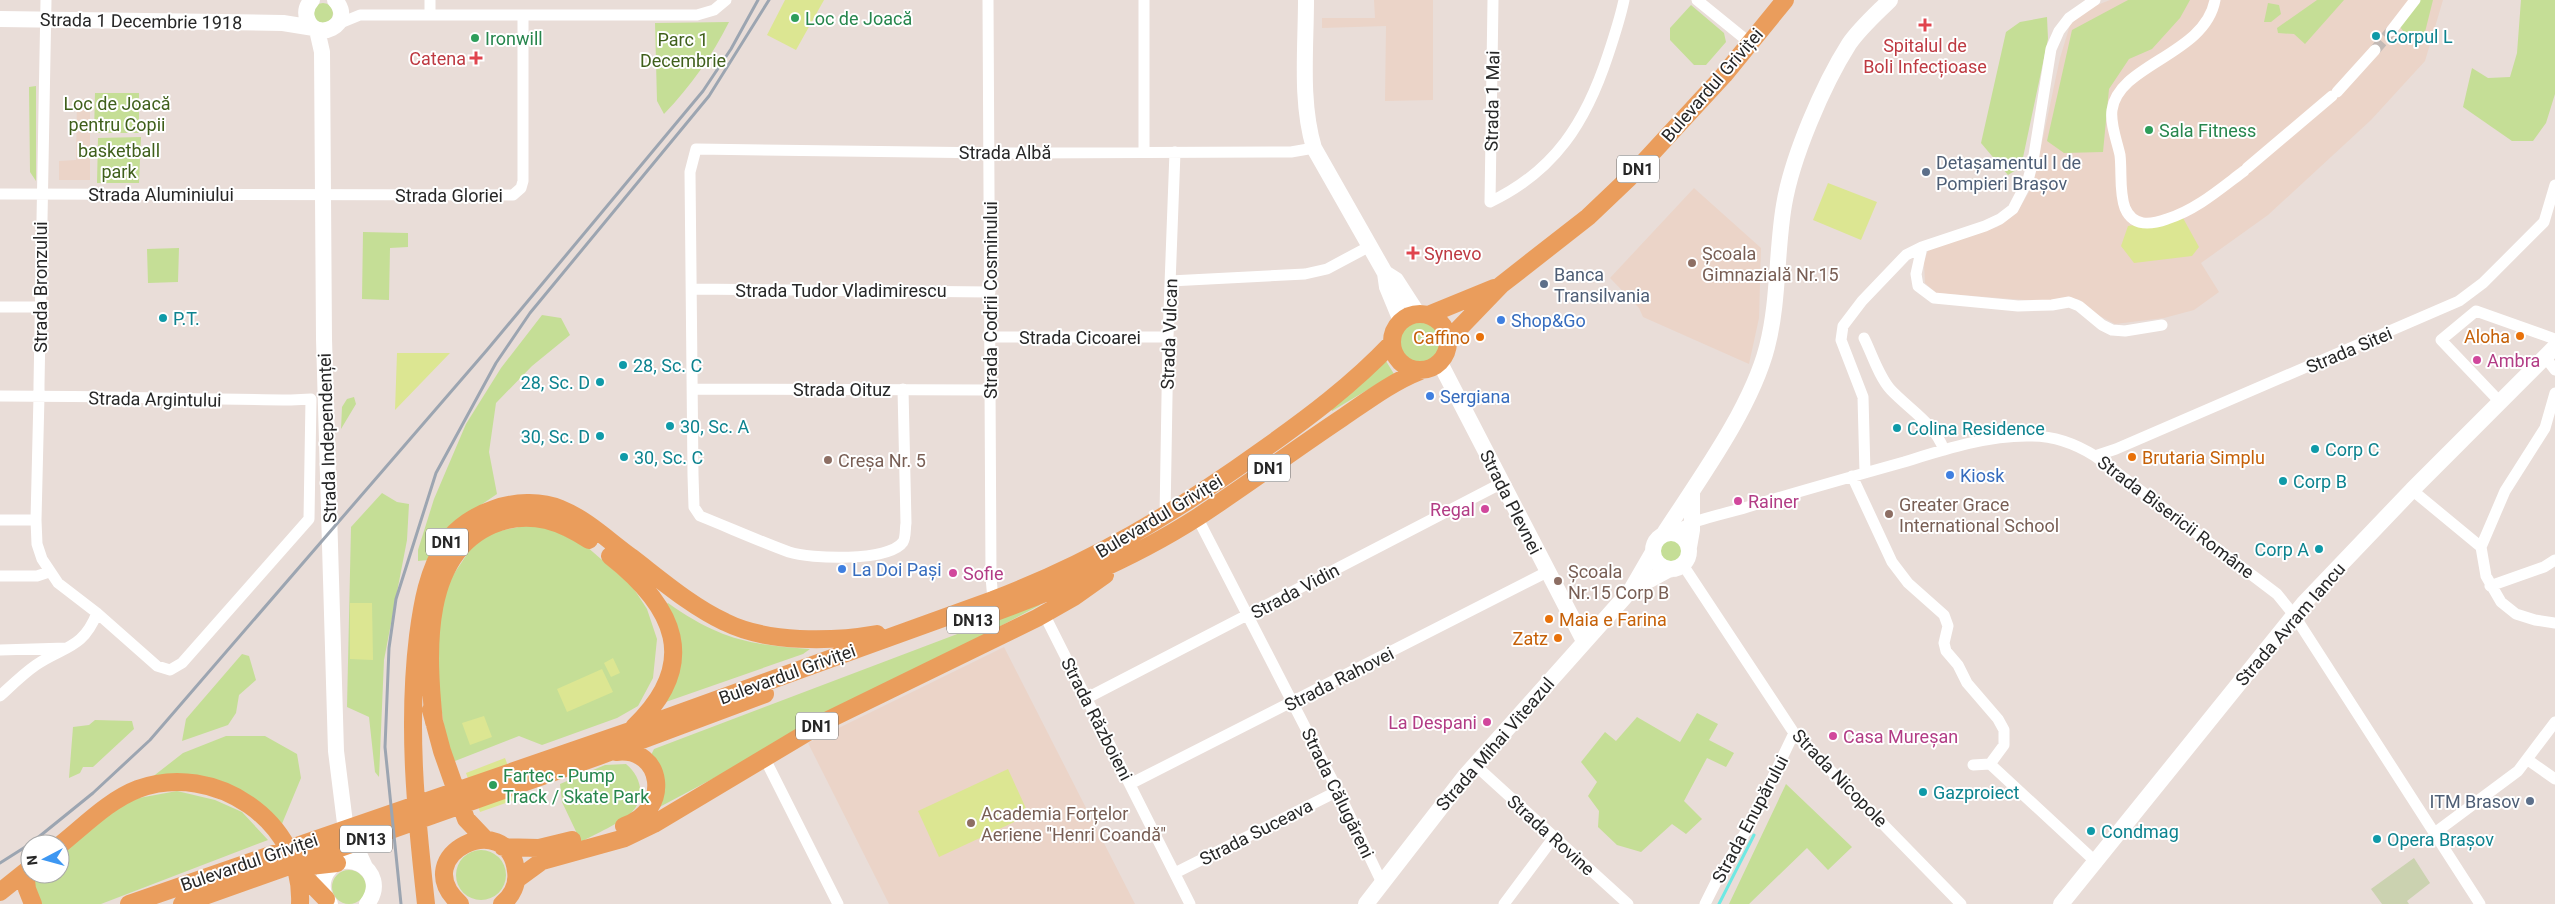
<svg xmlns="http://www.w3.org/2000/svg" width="2555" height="904" font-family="Roboto,sans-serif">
  <rect width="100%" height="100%" fill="#e9ddd8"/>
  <!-- education -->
  <path fill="#ebd4c8" d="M1374,0H1433V100L1385,101L1386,26L1322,28V18H1375Z
    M2110,0H2443L2425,61L2371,120L2268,215L2201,263L2219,292L2194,310L2164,318L2115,324L2098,315L2078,299L2037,301L1936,293L1925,283L1924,262L1928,250L1997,227L2017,213L2033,185L2060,58L2070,25L2087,9Z
    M77,99H90V180H59V161L76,160Z
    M1694,188L1761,248L1759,318L1749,364L1643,317L1639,308L1610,278Z
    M1004,647L1135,904H889L808,743Z"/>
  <!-- green -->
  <path fill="#c5de96" d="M2128,0H2190L2180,18L2152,49L2129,59L2109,89L2103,152L2064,153L2047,141L2072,30Z
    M2317,0H2344L2305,44L2294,34L2278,33L2277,28Z
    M2418,0H2433L2423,40L2416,42L2408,37L2400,27Z
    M2521,0H2555V94L2546,123L2533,141H2512L2463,107L2472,68L2488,78L2510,77L2517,53Z
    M313 13a10 10 0 1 1 20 0a10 10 0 1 1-20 0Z
    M2268,3L2279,5L2281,14L2271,22H2264Z
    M1691,5L1724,33L1726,42L1706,65H1694L1670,40V28Z
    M2047,17L2048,39L2021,167L2008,175L1981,143L2006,32L2020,22Z
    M729,22C712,56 691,86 664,114L657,101L655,23Z
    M36,86V181L30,172L29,87Z
    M95,93H139V133H94Z
    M141,137L139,183H97L98,138Z
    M363,232L408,233V247L390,248L389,300L362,299Z
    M179,248L178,282L148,283L147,249Z
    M542,315L561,318L570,335L532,366L496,403L489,452L497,494L444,530L428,560L418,561V550L434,499L466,424L501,368Z
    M1398 342a22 22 0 1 1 44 0a22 22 0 1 1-44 0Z
    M1386,361L1394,374L1332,411L1330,407Z
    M354,397L356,404L341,429L342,407L347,399Z
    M382,493L397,502L409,504L407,540L384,660L379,777L375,772L369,717L347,707L351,527Z
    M538,523L586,546L632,586L647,609L657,639L653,678L638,706L617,718L542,745L519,736L455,761L447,748L436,670L443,590L480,535Z
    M1659 551a13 13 0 1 1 26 0a13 13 0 1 1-26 0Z
    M668,603C719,639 749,645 810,649L803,654L660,704L672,680L664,606Z
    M1039,603L1040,605L652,811L650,757L654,749Z
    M242,654L249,656L256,680L239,695L236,713L228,725L182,741L186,719Z
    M1697,713L1718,724L1709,740L1734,753L1726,767L1707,758L1684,801L1702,819L1686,834L1672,824L1641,852L1617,845L1598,827L1599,811L1588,796L1597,782L1581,762L1605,732L1616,741L1637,717L1680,742Z
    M95,720L132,721L134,729L93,767H83L80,773L69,778L73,727L89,725Z
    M226,736H265L297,754L301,778L279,831L258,808L151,778L183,753Z
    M626,764C640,775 647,797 632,812C621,823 595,834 581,842L562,802L560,784L605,765Z
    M1786,784L1852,847L1828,870L1807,848L1749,904H1729Z
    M177,791L215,800L242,812L268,840L101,904H35L32,877L36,874H60V853L128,800Z
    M456 875a25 25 0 1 1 50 0a25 25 0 1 1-50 0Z
    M332 887a17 17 0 1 1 34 0a17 17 0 1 1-34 0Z"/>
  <!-- cemetery -->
  <path fill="#cbd2b0" d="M2414,858L2430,883L2407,901L2409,904H2382L2371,889Z"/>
  <!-- pitch -->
  <path fill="#dce692" d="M785,0H824L796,50L767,35Z
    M1828,183L1877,202L1861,240L1813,220Z
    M2183,218L2199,247L2192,256L2134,263L2121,246L2128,226Z
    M397,353H450L395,410Z
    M350,603H372L373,660L350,659Z
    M613,658L620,673L611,677L604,663Z
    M602,669L613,692L567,712L557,689Z
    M484,716L492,737L470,745L462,723Z
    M505,758L520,798L480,812L466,773Z
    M1008,769L1029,815L939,857L918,811Z"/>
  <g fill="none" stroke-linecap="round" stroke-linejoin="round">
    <!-- stream -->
    <path stroke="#6ee9e3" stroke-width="3" d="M1719,904L1754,835"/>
    <!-- street-tunnel -->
    <path stroke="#c2b9b5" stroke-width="11" stroke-dasharray="11 5.5" stroke-linecap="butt" d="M2375,50L2391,31"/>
    <!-- street -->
    <path stroke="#fff" stroke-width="11" d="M988,0L991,577L993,600
      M1144,0V152
      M1493,0L1490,202C1555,171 1586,122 1608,55C1614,37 1620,19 1624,0
      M1697,0L1750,43
      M2215,0C2205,55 2118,64 2112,110C2110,124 2117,141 2120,155C2122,172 2119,192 2125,208C2133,227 2150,225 2167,219C2196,210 2220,189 2244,171
      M430,15V0
      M338,24L360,15H697L714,10L726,0
      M2391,31L2415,0
      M2337,92L2375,50
      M2247,168L2332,96
      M0,194L513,195L521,188L523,181V15
      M1922,247L1916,274L1918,286L1934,298L2018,306L2052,305L2069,302L2079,306L2102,325L2112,330L2125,331L2162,325
      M1170,281L1305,274L1327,269L1370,246
      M692,289L990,292
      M0,307H41
      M991,337H1168
      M1864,338C1872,354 1879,377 1891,390C1910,410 1934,423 1944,450
      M2545,357L2555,370
      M693,389L991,390
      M903,389L906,523C905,528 906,537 903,542C889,562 810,559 789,552C759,541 730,528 700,516L694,507L693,475L690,172L696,149L997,153L1291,152L1314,148
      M2555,393L2545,428L2505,491L2481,547L2486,576L2501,602L2516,614L2535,620L2555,623
      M0,396C97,396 194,399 291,400L311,399L309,519L182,663L170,670L157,666L97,613L58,583L42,559L37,544L36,520L39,396V385L46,0
      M2500,402L2441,340L2476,311L2555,339
      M2095,456L2116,449L2459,301L2483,283L2544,222L2555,185
      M1865,473L1863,397L1841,340L1843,326L1862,301L1906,255L1922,247L1985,226L2000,219L2013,209L2028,180L2033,161L2051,49L2059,31L2069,18L2095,0
      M1852,476L1892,562L1908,583L1944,615L1948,626L1944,643L1946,651L1958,665L1967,683L1998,719L2004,730V745L1990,764
      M2412,490L2481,547
      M1165,517L1168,337L1175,152
      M1197,517L1338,791L1382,883
      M0,520H36
      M1672,533C1695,518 1727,514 1754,505C1804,490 1854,476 1904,462C1943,450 1985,436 2027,436C2052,435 2073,442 2095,456L2277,594L2294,615L2480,904
      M1683,565L1794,733L1961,904
      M0,576H37L49,572
      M2490,586L2544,567L2555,560
      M1044,614L1190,904
      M0,650L66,648
      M0,696C12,685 23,674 36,665C64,646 83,649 97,613
      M1087,698L1502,483
      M764,757L838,904
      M2528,760L2555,779
      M1475,765L1628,904
      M1973,765L1990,764L2097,863
      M1130,784L1547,572
      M2436,832L2518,771L2555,722
      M1175,873L1338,791
      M1504,904L1554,837
      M1705,904L1719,876L1751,823L1794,733"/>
    <!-- secondary -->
    <path stroke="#fff" stroke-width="16" d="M312,0C307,5 305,11 307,18C314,44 357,25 335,0
      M1306,0C1306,48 1300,102 1314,148L1385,273L1387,287L1401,321
      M0,19L283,23L314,28
      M317,30L322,52L324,339L336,751L345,823L365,867
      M1385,273L1396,280L1418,314
      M1440,363L1584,641
      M1653 551a18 18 0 1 1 36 0a18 18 0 1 1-36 0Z
      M1663,535C1698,481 1751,409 1767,347C1779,301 1776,252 1784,205C1792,157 1823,85 1849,44C1860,28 1876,14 1890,0
      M1689,547L1692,530V492
      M1631,590L1668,570L1673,569
      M330,904C324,897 321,887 324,878C338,841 393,870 367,904
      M1366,904L1466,775L1631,590L1653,552
      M2061,904L2304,603L2412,490L2555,347"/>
    <!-- primary -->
    <path stroke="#ea9d5c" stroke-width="18" d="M1392 342a28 28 0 1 1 56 0a28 28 0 1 1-56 0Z
      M1428,315L1494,288
      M1448,340L1501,285L1588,217L1629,178L1724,75L1785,0
      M610,556C675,607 701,663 634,727
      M971,621C1049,593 1128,562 1198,517C1247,485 1294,450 1342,418C1367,401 1392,382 1420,371
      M431,710L442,751L466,819L485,839
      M434,722C427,655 420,548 500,522C533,511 561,522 589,540
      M616,752C664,746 672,811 624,826
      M60,845C84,826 109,800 138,789C214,761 304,821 300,904
      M503,847L539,848L572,840
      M310,866L337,863
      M295,867L326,899
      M25,872L27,889L33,904
      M516,880L542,861L625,838L654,824L828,720L1037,618L1074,597L1105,575
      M0,892L30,868
      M129,904L630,731L993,600C1094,561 1173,514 1261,451C1308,418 1352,385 1392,343
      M182,904L599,756L765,694
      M426,904C416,815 407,726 418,636C422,605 428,569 446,543C457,527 476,515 494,509C514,502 540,500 561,509C586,519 609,541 631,557C661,580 691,606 725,622C767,643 831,642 877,634
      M460,904C405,854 509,807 516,871C518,884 512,896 502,904"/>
    <!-- rail -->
    <path stroke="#9ca5b1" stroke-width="3" d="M30,844L93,793L150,740L487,350L703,91L731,49L758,0
      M0,863L30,844
      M401,904L385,747L389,648L396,599L436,473L496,363L530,313L709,96L769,0"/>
  </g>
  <!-- markers -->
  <g fill="#2e9e5b" stroke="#fff" stroke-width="2">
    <circle cx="795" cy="18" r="5"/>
    <circle cx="475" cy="38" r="5"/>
    <circle cx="2149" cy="130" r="5"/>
    <circle cx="493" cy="785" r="5"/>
  </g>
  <g fill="#e0444e" stroke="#fff" stroke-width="2">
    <path d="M1922.5 17.5h5v5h5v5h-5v5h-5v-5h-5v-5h5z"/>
    <path d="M473.5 50.5h5v5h5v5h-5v5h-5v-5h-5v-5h5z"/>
    <path d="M1410.5 245.5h5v5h5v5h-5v5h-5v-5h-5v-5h5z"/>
  </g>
  <g fill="#0f9aa8" stroke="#fff" stroke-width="2">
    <circle cx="2376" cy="36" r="5"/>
    <circle cx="163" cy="318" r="5"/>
    <circle cx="623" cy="365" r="5"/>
    <circle cx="600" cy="382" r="5"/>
    <circle cx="670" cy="426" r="5"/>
    <circle cx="1897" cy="428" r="5"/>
    <circle cx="600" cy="436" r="5"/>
    <circle cx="2315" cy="449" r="5"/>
    <circle cx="624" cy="457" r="5"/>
    <circle cx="2283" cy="481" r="5"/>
    <circle cx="2319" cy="549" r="5"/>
    <circle cx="1923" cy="792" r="5"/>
    <circle cx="2091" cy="831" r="5"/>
    <circle cx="2377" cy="839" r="5"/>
  </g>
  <g fill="#5c6f8a" stroke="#fff" stroke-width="2">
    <circle cx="1926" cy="172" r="5"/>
    <circle cx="1544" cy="284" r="5"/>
    <circle cx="2530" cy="801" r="5"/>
  </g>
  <g fill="#8d6e63" stroke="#fff" stroke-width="2">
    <circle cx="1692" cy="263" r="5"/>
    <circle cx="828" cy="460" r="5"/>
    <circle cx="1889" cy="514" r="5"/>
    <circle cx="1558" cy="581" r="5"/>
    <circle cx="971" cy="823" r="5"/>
  </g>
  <g fill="#3f7fe0" stroke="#fff" stroke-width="2">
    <circle cx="1501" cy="320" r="5"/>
    <circle cx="1430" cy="396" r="5"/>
    <circle cx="1950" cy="475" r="5"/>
    <circle cx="842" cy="569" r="5"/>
  </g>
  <g fill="#e8710a" stroke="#fff" stroke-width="2">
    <circle cx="2520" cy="336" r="5"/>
    <circle cx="1480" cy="337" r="5"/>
    <circle cx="2132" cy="457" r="5"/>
    <circle cx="1549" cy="619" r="5"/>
    <circle cx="1558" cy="638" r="5"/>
  </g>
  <g fill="#d1479c" stroke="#fff" stroke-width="2">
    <circle cx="2477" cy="360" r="5"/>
    <circle cx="1738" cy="501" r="5"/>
    <circle cx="1485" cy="509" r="5"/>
    <circle cx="953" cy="573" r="5"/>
    <circle cx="1487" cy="722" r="5"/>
    <circle cx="1833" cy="736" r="5"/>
  </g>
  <g text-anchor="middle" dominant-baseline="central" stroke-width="4" stroke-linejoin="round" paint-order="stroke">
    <!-- shield labels -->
    <g fill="#fff" stroke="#686868" stroke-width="1">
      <rect x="1617" y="155.5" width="42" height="27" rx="4"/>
      <rect x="1248" y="454.5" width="42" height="27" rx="4"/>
      <rect x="426" y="528.5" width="42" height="27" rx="4"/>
      <rect x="947" y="606.5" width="52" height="27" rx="4"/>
      <rect x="796" y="712.5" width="42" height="27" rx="4"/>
      <rect x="340" y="825.5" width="52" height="27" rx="4"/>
    </g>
    <g font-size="16" font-weight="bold" fill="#272727">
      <text x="1638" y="169">DN1</text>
      <text x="1269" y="468">DN1</text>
      <text x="447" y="542">DN1</text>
      <text x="973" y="620">DN13</text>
      <text x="817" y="726">DN1</text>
      <text x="366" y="839">DN13</text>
    </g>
    <!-- leisure labels -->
    <g font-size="18" fill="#27864d" stroke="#fff" text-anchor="start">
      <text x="805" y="18">Loc de Joacă</text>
      <text x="485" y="38">Ironwill</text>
      <text x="2159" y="130">Sala Fitness</text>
      <text x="503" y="775">Fartec - Pump<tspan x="503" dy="21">Track / Skate Park</tspan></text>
    </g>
    <!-- street labels -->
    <g font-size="18" fill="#272727" stroke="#fff">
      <text transform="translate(141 21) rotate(1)">Strada 1 Decembrie 1918</text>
      <text transform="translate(1712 85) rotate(-49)">Bulevardul Griviței</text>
      <text transform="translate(1492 101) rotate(-89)">Strada 1 Mai</text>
      <text x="1005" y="152">Strada Albă</text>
      <text x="161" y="194">Strada Aluminiului</text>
      <text x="449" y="195">Strada Gloriei</text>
      <text transform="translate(40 287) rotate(-90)">Strada Bronzului</text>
      <text x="841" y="290">Strada Tudor Vladimirescu</text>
      <text transform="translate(990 300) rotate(-90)">Strada Codrii Cosminului</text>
      <text transform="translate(1169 334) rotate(-88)">Strada Vulcan</text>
      <text x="1080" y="337">Strada Cicoarei</text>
      <text transform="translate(2349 350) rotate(-23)">Strada Sitei</text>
      <text x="842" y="389">Strada Oituz</text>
      <text transform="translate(155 399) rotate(1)">Strada Argintului</text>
      <text transform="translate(327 438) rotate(-92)">Strada Independenței</text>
      <text transform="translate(1511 502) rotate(63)">Strada Plevnei</text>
      <text transform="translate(1159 516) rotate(-31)">Bulevardul Griviței</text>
      <text transform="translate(2176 517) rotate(37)">Strada Bisericii Române</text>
      <text transform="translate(1295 591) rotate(-28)">Strada Vidin</text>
      <text transform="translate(2290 624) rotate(-49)">Strada Avram Iancu</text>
      <text transform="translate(787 674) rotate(-20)">Bulevardul Griviței</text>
      <text transform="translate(1339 679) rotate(-27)">Strada Rahovei</text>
      <text transform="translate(1097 719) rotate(63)">Strada Războieni</text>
      <text transform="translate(1495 744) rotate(-49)">Strada Mihai Viteazul</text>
      <text transform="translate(1840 778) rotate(46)">Strada Nicopole</text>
      <text transform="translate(1338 793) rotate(64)">Strada Călugăreni</text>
      <text transform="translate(1750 819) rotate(-62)">Strada Enupărului</text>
      <text transform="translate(1256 832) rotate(-27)">Strada Suceava</text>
      <text transform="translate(1551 835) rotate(42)">Strada Rovine</text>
      <text transform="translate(249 862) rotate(-19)">Bulevardul Griviței</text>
    </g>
    <!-- culture labels -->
    <g font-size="18" fill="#0d838f" stroke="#fff" text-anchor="start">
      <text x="2386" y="36">Corpul L</text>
      <text x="173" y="318">P.T.</text>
      <text x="633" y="365">28, Sc. C</text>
      <text x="590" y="382" text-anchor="end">28, Sc. D</text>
      <text x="680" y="426">30, Sc. A</text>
      <text x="1907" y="428">Colina Residence</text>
      <text x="590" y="436" text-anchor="end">30, Sc. D</text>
      <text x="2325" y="449">Corp C</text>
      <text x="634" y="457">30, Sc. C</text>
      <text x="2293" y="481">Corp B</text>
      <text x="2309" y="549" text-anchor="end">Corp A</text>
      <text x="1933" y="792">Gazproiect</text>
      <text x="2101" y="831">Condmag</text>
      <text x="2387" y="839">Opera Brașov</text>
    </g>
    <!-- park labels -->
    <g font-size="18" fill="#3f5f1b" stroke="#fff">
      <text x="683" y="39">Parc 1<tspan x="683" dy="21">Decembrie</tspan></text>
      <text x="117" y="103">Loc de Joacă<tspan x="117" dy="21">pentru Copii</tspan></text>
      <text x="119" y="150">basketball<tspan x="119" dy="21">park</tspan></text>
    </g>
    <!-- health labels -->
    <g font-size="18" fill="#be3a42" stroke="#fff">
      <text x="1925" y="45">Spitalul de<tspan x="1925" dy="21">Boli Infecțioase</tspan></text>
      <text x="466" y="58" text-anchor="end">Catena</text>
      <text x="1424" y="253" text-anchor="start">Synevo</text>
    </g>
    <!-- service labels -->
    <g font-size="18" fill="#4e5e75" stroke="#fff" text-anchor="start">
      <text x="1936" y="162">Detașamentul I de<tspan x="1936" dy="21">Pompieri Brașov</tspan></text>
      <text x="1554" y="274">Banca<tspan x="1554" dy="21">Transilvania</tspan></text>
      <text x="2520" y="801" text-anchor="end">ITM Brasov</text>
    </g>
    <!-- education labels -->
    <g font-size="18" fill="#785e54" stroke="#fff" text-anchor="start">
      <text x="1702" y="253">Școala<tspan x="1702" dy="21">Gimnazială Nr.15</tspan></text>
      <text x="838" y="460">Creșa Nr. 5</text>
      <text x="1899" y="504">Greater Grace<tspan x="1899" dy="21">International School</tspan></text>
      <text x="1568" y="571">Școala<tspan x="1568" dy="21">Nr.15 Corp B</tspan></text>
      <text x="981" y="813">Academia Forțelor<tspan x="981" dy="21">Aeriene "Henri Coandă"</tspan></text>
    </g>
    <!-- shop labels -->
    <g font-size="18" fill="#366cbe" stroke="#fff" text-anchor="start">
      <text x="1511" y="320">Shop&amp;Go</text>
      <text x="1440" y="396">Sergiana</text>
      <text x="1960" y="475">Kiosk</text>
      <text x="852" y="569">La Doi Pași</text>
    </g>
    <!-- food labels -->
    <g font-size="18" fill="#c56008" stroke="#fff" text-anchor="end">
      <text x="2510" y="336">Aloha</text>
      <text x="1470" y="337">Caffino</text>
      <text x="2142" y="457" text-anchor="start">Brutaria Simplu</text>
      <text x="1559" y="619" text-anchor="start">Maia e Farina</text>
      <text x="1548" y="638">Zatz</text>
    </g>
    <!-- hotel labels -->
    <g font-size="18" fill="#b23c85" stroke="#fff" text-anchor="start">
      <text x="2487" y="360">Ambra</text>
      <text x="1748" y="501">Rainer</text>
      <text x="1475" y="509" text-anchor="end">Regal</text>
      <text x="963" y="573">Sofie</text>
      <text x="1477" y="722" text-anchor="end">La Despani</text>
      <text x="1843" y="736">Casa Mureșan</text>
    </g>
  </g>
  <!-- north arrow -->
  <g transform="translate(45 859) rotate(264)"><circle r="24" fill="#ffffff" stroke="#a9a9a9"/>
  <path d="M0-4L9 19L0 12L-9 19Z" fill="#3d97f2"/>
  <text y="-8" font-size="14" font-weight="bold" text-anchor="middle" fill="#272727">N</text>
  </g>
</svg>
